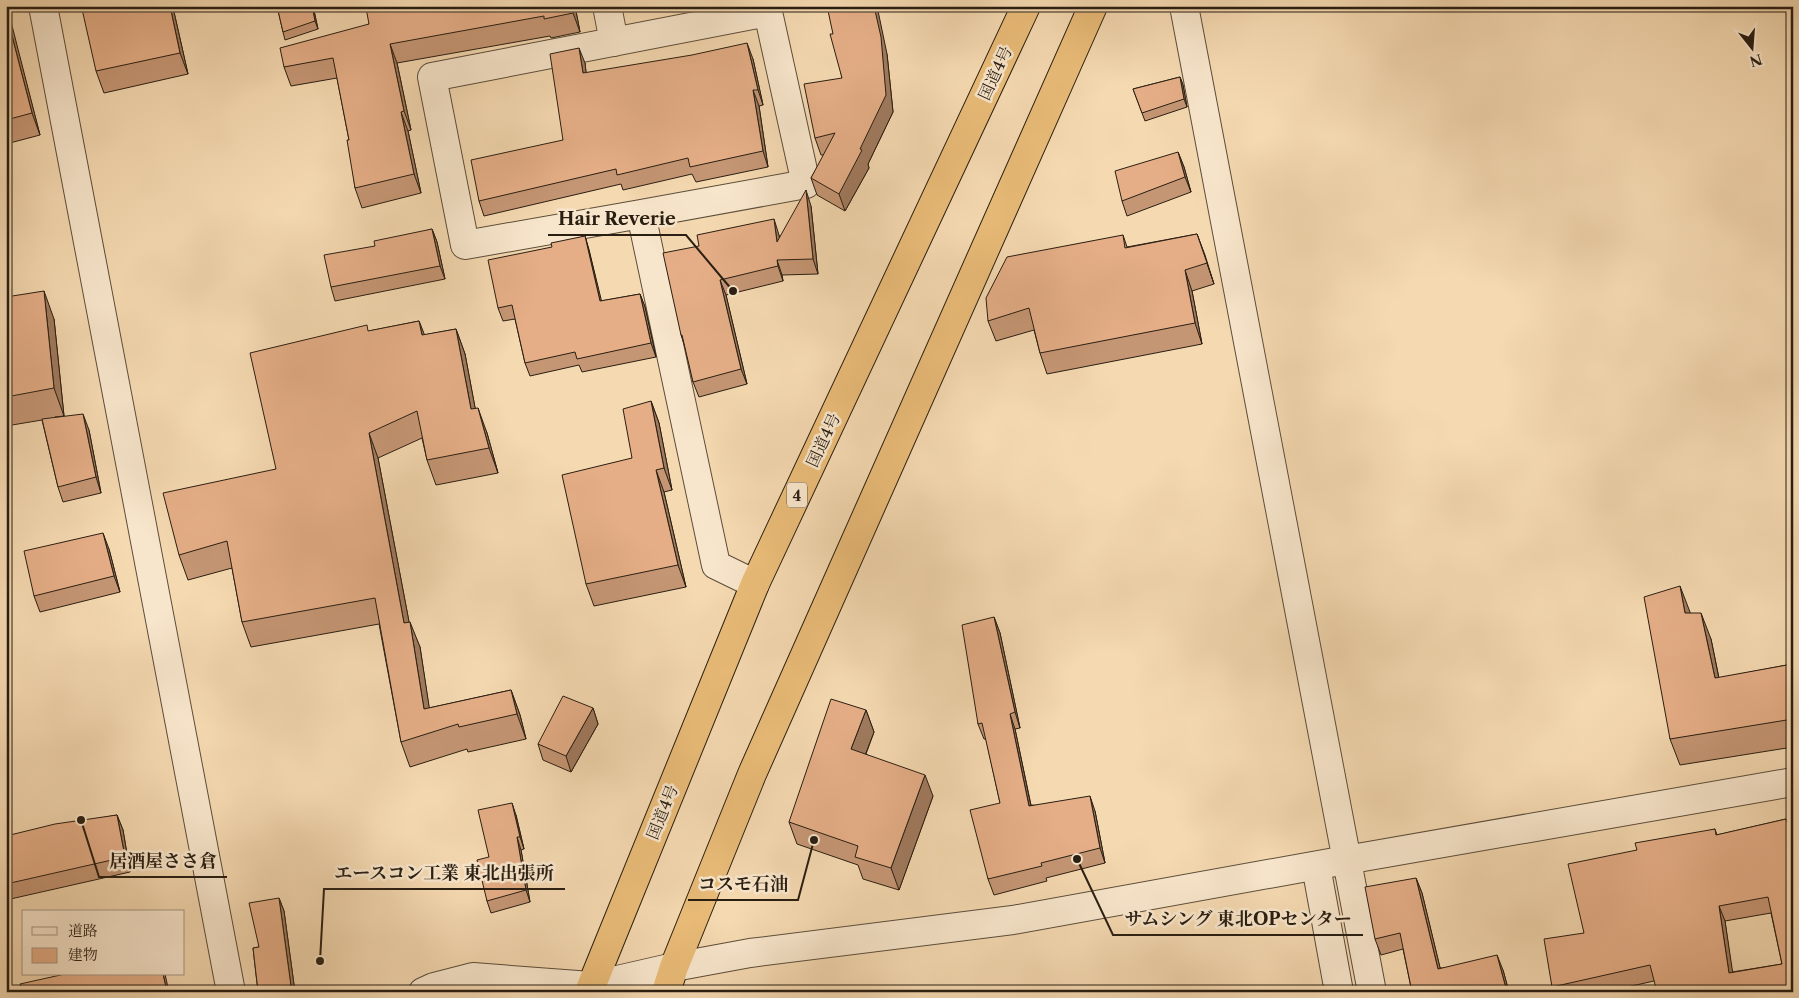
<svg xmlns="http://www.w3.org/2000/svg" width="1799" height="998" font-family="'Libre Caslon Text','Noto Serif JP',serif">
  <rect width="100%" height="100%" fill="#f5d9b1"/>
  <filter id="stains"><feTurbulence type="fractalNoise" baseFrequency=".004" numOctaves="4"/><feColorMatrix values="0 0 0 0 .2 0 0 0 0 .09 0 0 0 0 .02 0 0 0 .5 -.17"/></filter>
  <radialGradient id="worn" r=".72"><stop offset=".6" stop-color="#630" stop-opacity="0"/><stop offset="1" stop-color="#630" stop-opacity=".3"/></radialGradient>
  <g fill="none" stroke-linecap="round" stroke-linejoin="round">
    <defs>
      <path id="minor" d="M43,6L231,992
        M607,6L614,42
        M1184,6L1372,992
        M641,214L465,245L432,77L768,12L806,184L641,214L716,565L755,584
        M1316,866L1339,992
        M423,992L434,987L473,977L591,986L674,967L750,953L1013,920L1346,860L1793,782"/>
      <path id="highway" d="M589,992L755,584L1026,6
        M666,992L674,967L752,774L1093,6"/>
    </defs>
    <!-- minor casing -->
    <use href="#minor" stroke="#5c4d3a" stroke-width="30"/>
    <!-- highway casing -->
    <use href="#highway" stroke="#291e12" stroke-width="30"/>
    <!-- minor -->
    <use href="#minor" stroke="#f8e6cc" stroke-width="28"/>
    <!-- highway -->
    <use href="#highway" stroke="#eabc78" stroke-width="28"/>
  </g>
  <!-- wall -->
  <path fill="#c59674" stroke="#291e12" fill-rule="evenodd" d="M6,6L40,135L6,144Z
    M277,6H313L318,29L285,40L283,32Z
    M375,6H575L580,32L551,38L550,36L397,63L411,130L408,131L421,193L362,208L355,188L349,140L337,78L291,86L284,67L369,24Z
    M704,6H714L704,8Z
    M174,12L188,74L104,93L96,71Z
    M833,34L887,54L893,112L868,164L869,168L845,211L817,195L811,178L824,155H821L815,138L842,78Z
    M753,59L763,105L759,106L768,167L696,182L692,174L623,190L621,184L484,216L479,201L563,140L585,63L586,73Z
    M1180,77L1183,85L1187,107L1145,121L1133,89Z
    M1178,152L1184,167L1191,192L1127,216L1122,201Z
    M811,206L818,274L782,275L783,281L726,295L747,384L699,397L693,382L686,350L681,335L699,246L779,235L780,238Z
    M432,229L437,242L445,279L335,301L331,287L375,246Z
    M1197,234L1214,284L1192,291L1202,344L1047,374L1040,353L1034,330L996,341L988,321L1123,235L1127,247Z
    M585,236L589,250L601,301L640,294L645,307L656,357L582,372L579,365L530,376L525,363L515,319L503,321L498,308L552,247Z
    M6,297L54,319L64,416L55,417L89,430L101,493L63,502L58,487L42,420L6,426Z
    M419,321L424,335L456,329L465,354L475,408L487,433L498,473L436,485L427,460L422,438L378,458L409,622L420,647L429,708L511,690L520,715L526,739L468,752L467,749L410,767L401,742L379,624L251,647L242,622L232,568L188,580L179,555L276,469L369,331Z
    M651,401L659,423L672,490L664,492L686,587L594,606L586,584L632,458Z
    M109,549L120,592L40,612L34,596Z
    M1690,613L1711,639L1719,678L1787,665L1793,662V747L1680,765L1670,739Z
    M994,617L1000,633L1020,728L1015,729L1031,805L1095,811L1105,863L1046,878L1047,881L994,895L988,879L1000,803L986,739H984L978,724Z
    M593,708L598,724L571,772L543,760L538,744Z
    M866,710L874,732L866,754L933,796L899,890L863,879L858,865L797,844L789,822Z
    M117,815L123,830L130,872L6,900V836Z
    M516,815L524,849L521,850L530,902L491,913L487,901L489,857Z
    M1786,819L1793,992L1654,981L1605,992H1553L1552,987L1584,933L1637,850L1715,829L1717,835ZM1771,913L1782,964L1732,972L1725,921Z
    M1416,878L1422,893L1440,968L1503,970L1509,992H1412L1403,949L1381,955L1375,939Z
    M279,898L284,911L295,992H258L253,948L259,947Z"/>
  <!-- shaded-wall -->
  <path fill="#a07a5e" stroke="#291e12" d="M6,6H7L40,135L32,113L6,13Z
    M170,6H172L174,12L188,74L180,53Z
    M312,6H313L318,29L315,21Z
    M572,6H575L580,32L573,13Z
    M874,6H877L887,54L893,112L868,164L869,168L845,211L839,194Z
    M747,43L753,59L763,105L758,90Z
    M390,44L397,63L411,130L404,111Z
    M579,48L585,63L588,89L583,73Z
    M1180,77L1183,85L1187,107L1184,99Z
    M753,90L759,106L768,167L763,151Z
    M401,112L408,131L421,193L414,174Z
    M1178,152L1184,167L1191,192L1185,177Z
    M806,190L811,206L818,274L813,259Z
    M774,219L779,235L783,258L777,242Z
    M432,229L437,242L445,279L440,266Z
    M1197,234L1205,255L1214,284L1207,263Z
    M585,236L589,250L605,315L600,301Z
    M777,260L782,275L783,281L778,266Z
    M1185,270L1192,291L1202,344L1195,323Z
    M720,280L726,295L747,384L741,369Z
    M44,291L54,319L64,416L54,388Z
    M640,294L645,307L656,357L651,343Z
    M419,321L429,346L422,335Z
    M456,329L465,354L480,434L471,409Z
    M651,401L659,423L672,490L664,468Z
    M478,408L487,433L498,473L489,448Z
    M83,414L89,430L101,493L96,477Z
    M369,433L378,458L414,648L404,623Z
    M656,470L664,492L686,587L678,565Z
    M103,533L109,549L120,592L114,576Z
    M1680,586L1690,612L1695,639L1685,613Z
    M1701,613L1711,639L1724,704L1715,678Z
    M994,617L1000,633L1020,728L1015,712Z
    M410,622L420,647L433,732L424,709Z
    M511,690L520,715L526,739L517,714Z
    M593,708L598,724L571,772L566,756Z
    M866,710L874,732L859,771L851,749Z
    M1010,714L1015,729L1034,821L1029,806Z
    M925,775L933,796L899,890L891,868Z
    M1090,796L1095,811L1105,863L1100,848Z
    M512,803L516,815L524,849L520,837Z
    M117,815L123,830L130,872L125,857Z
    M517,837L521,850L530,902L526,890Z
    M1416,878L1422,893L1444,984L1438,969Z
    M279,898L284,911L295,992H293L291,986Z
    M1719,906L1725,921L1735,988L1729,973Z
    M1497,955L1503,970L1509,992H1507Z
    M163,974H165L169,992H167Z"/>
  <!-- building -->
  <path fill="#e5ae87" stroke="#291e12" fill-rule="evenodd" d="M94,6H170L180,53L96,71L82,9Z
    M277,6H312L315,21L283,32Z
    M375,6H572L573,13L544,19V16L390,44L404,111L401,112L414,174L355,188L347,140H349L333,58L284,67L280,48L369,24L366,8Z
    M827,6H874L881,37L886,95L860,149L862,150L839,194L811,178L835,133L815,138L804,84L842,78L830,34H833Z
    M6,13L32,113L6,120Z
    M747,43L758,90H753L763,151L690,167L688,158L617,175L616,169L479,201L471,160L563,140L550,54L579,48L583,73L692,55Z
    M1180,77L1184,99L1142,113L1133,89Z
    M1178,152L1185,177L1122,201L1115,171Z
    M806,190L813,259L777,260L778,266L720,280L741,369L693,382L682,335H681L663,253L699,246L697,235L774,219L777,242Z
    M432,229L440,266L331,287L324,255L375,246L374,241Z
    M1197,234L1207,263L1185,270L1195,323L1040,353L1029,308L988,321L986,298L1007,257L1123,235L1125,248Z
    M585,236L600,301L640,294L651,343L577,359L575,352L525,363L512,305L498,308L488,260L552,247L551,243Z
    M44,291L54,388L6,397V297Z
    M419,321L422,335L456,329L471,409L478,408L489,448L427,460L417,411L369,433L404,623L410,622L424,709L511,690L517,714L459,727L458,724L401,742L375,598L242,622L227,541L179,555L163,493L276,469L250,353L367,325L368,331Z
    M651,401L664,468L656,470L678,565L586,584L562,475L632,458L623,409Z
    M83,414L96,477L58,487L42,419Z
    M103,533L114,576L34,596L24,551Z
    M1680,586L1685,613H1701L1715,678L1787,665L1793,662V719L1670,739L1644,597Z
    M994,617L1015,712L1010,714L1029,806L1090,796L1100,848L1041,863L1042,866L988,879L970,810L1000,803L982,723L978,724L962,625Z
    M563,696L593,708L566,756L538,744Z
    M831,699L866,710L851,749L925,775L891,868L855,857L858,846L789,822Z
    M512,803L520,837H517L526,890L487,901L477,860L489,857L478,810Z
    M117,815L125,857L6,884V836L55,824Z
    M1786,819L1787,822L1793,821V992H1657L1650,965L1552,987L1544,939L1584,933L1568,864L1637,850L1635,843L1715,829L1716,835ZM1768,897L1782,964L1729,973L1719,906Z
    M1416,878L1438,969L1497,955L1507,992H1412L1400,933L1375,939L1365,887Z
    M279,898L291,986L258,991L253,948L259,947L249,903Z
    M65,974H163L167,992H23L20,984Z"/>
  <g text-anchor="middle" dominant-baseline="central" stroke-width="5" stroke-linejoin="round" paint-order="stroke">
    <!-- shield labels -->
    <rect fill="#f8e6cc" stroke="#675a4a" stroke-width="1" x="787" y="482.5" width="20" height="25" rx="4"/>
    <g font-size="15" font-weight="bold" fill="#291e12">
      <text x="797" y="495">4</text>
    </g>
    <!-- street labels -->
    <g font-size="16" fill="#291e12" stroke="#f8e6cc">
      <text transform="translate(995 73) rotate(-65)">国道4号</text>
      <text transform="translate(823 440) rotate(-65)">国道4号</text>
      <text transform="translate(662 812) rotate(-68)">国道4号</text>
    </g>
  </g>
  <!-- callouts -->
  <path fill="none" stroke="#291e12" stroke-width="2" d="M733 291L686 235H548M81 820L99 877H227M320 961L324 889H565M814 840L798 900H688M1077 859L1113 935H1363"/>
  <g fill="#291e12" stroke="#f8e6cc" stroke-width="2">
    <circle cx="733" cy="291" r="5"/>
    <circle cx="81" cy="820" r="5"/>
    <circle cx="320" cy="961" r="5"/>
    <circle cx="814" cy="840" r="5"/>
    <circle cx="1077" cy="859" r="5"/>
  </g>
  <g font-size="18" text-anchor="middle" font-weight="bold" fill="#291e12" stroke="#f8e6cc" stroke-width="5" stroke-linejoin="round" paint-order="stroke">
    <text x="617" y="225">Hair Reverie</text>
    <text x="163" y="867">居酒屋ささ倉</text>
    <text x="444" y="879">エースコン工業 東北出張所</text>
    <text x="743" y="890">コスモ石油</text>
    <text x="1238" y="925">サムシング 東北OPセンター</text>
  </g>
  <!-- margin -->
  <rect width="1799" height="998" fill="none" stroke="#f5d9b1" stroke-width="25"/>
  <rect x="8" y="8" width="1784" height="983" fill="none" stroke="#291e12" stroke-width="2.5"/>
  <rect x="12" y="12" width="1774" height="973" fill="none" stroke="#291e12"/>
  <!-- legend -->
  <rect x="22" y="910" width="162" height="65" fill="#f8e6cc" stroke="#a59682"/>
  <rect x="32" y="927" width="25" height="8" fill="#f8e6cc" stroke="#a59682"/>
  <text x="68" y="936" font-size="15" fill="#291e12">道路</text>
  <rect x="32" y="948" width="25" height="15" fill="#e5ae87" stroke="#a59682"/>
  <text x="68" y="960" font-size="15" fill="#291e12">建物</text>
  <!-- north arrow -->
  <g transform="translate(1752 48) rotate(163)" stroke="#f8e6cc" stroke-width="4" paint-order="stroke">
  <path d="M0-4L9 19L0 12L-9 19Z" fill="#291e12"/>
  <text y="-8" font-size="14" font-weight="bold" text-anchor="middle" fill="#291e12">N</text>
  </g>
  <rect width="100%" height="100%" filter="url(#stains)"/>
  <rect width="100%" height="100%" fill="url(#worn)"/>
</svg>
